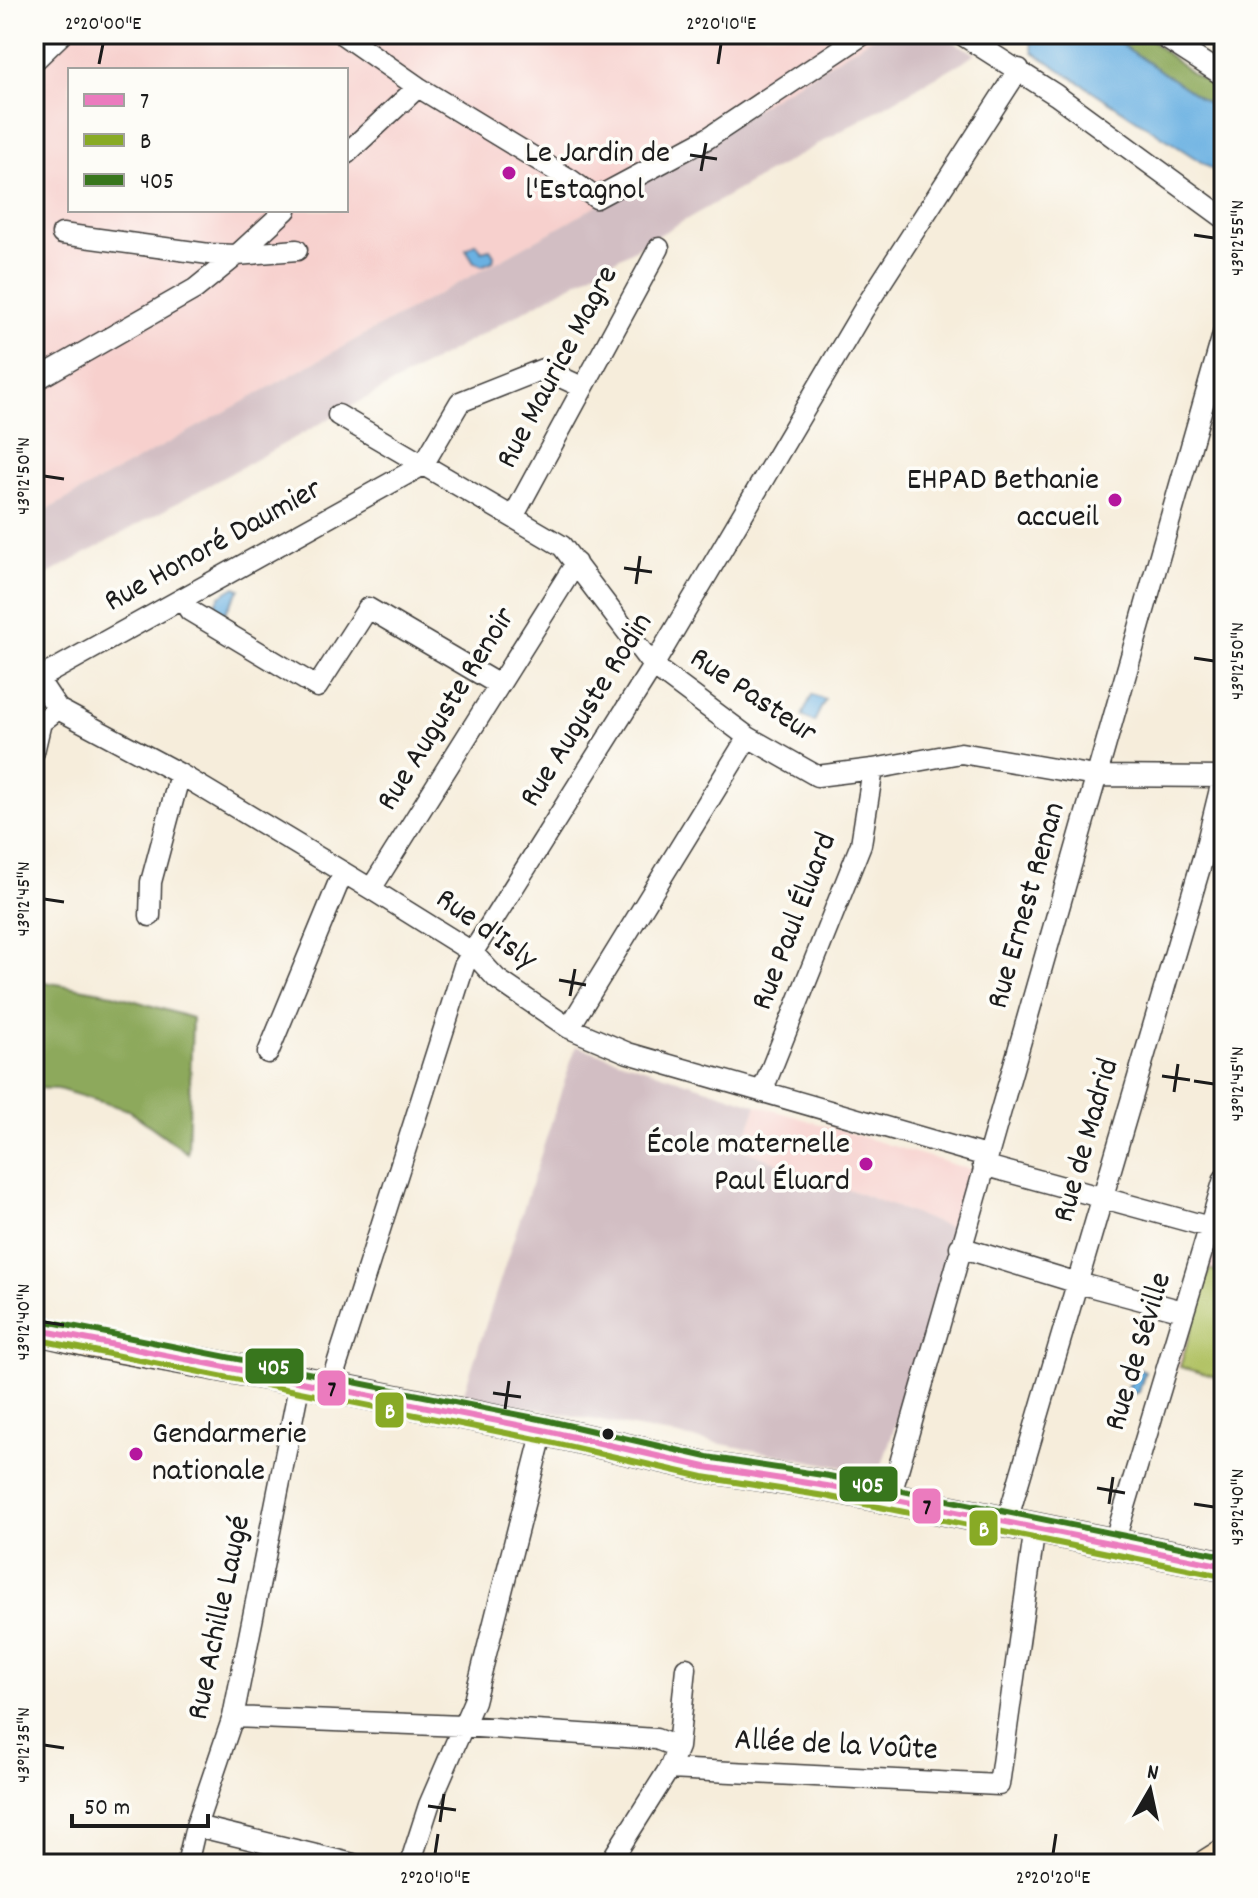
<svg xmlns="http://www.w3.org/2000/svg" width="1258" height="1898" font-family="Dekko,sans-serif">
  <rect width="100%" height="100%" fill="#fdfcf7"/>
  <filter id="ink" filterUnits="userSpaceOnUse"><feTurbulence type="fractalNoise" baseFrequency=".0125" numOctaves="2"/><feDisplacementMap in="SourceGraphic" scale="16" xChannelSelector="R" yChannelSelector="G"/><feConvolveMatrix kernelMatrix="1 2 1 2 8 2 1 2 1" color-interpolation-filters="sRGB"/></filter>
  <filter id="wash" filterUnits="userSpaceOnUse"><feTurbulence type="fractalNoise" baseFrequency=".006" numOctaves="4" result="noise"/><feDisplacementMap in="SourceGraphic" scale="32" xChannelSelector="R" yChannelSelector="G"/><feGaussianBlur stdDeviation="1.8" result="paint"/><feColorMatrix in="noise" values="0 0 0 0 0 0 0 0 0 0 0 0 0 0 0 0 0 1.4 0 .05"/><feComposite in="paint" operator="in"/></filter>
  <g filter="url(#wash)">
    <rect width="100%" height="100%" fill="#f6eddb"/>
    <!-- built -->
    <path fill="#f7d0cd" fill-rule="evenodd" d="M34,34H878L569,222L34,517ZM70,70H346V210H70Z
      M757,1105L972,1170L959,1231L741,1149Z
      M1214,1238L1224,1242V1380L1177,1367Z"/>
    <!-- industrial -->
    <path fill="#d2bec3" d="M878,34H940L976,54L580,280L34,582V517L569,222Z
      M576,1046L757,1105L741,1149L959,1231L879,1474L463,1395Z"/>
    <!-- green -->
    <path fill="#b2c366" stroke="#677041" stroke-width="2" d="M1209,1269L1224,1274V1379L1180,1367Z"/>
    <!-- forest -->
    <path fill="#8da95b" stroke="#54623c" stroke-width="2" d="M1106,34H1143L1190,72L1224,93V114Z
      M34,980L113,994L192,1018L188,1153L128,1110L58,1089L34,1088Z"/>
    <!-- water -->
    <path fill="#6bb1e2" stroke="#44667f" stroke-width="2" d="M1029,34H1106L1224,114V177L1033,52Z
      M476,243L482,251L490,249L494,255L493,261L482,266L474,262L466,249Z
      M235,587L240,589L225,613L214,606L220,596Z
      M812,695L825,700L814,722L802,716Z
      M1135,1369L1145,1371L1139,1392L1132,1394L1127,1387L1131,1383Z"/>
  </g>
  <g filter="url(#ink)">
    <g fill="none" stroke-linecap="round" stroke-linejoin="round">
      <defs>
        <path id="street" d="M342,34L418,87L571,180L596,198L708,138L864,34
          M961,34L1056,95L1224,218
          M1159,34L1224,76
          M34,61L62,34
          M346,154L418,87
          M62,234L209,254L237,255L297,250
          M34,381L195,289L237,255L286,210
          M338,415L562,546L653,666L748,737L817,776L873,769L961,753L1095,776L1224,777
          M513,517L659,248
          M182,599L190,611L317,687L368,608L499,685
          M38,679L58,709L180,774L371,889L472,952L497,979L569,1028L628,1053L986,1156
          M34,681L423,465L460,402L543,369L582,387
          M34,752L41,722L58,709
          M371,889L576,563
          M150,916L151,882L180,774
          M569,1028L748,737
          M268,1053L343,872
          M762,1092L861,844L873,769
          M983,1165L1224,1231
          M960,1247L1078,1283L1183,1311
          M330,1386L464,966L653,666L864,309L1019,69
          M890,1498L1224,331
          M1007,1521L1204,854L1223,777
          M1114,1543L1224,1179
          M233,1717L462,1726L656,1739L678,1747
          M669,1769L999,1785L1035,1527
          M196,1826L353,1864
          M187,1864L196,1826L233,1717L300,1381
          M410,1864L429,1805L474,1701L543,1430
          M609,1864L669,1769L678,1747L686,1668"/>
        <path id="secondary" d="M34,1329L90,1342L300,1381L543,1430L705,1467L827,1486L1224,1566
          M1208,1864L1224,1854"/>
      </defs>
      <!-- street casing -->
      <use href="#street" stroke="#3d3b39" stroke-width="23"/>
      <!-- secondary casing -->
      <use href="#secondary" stroke="#3d3b39" stroke-width="33"/>
      <!-- street -->
      <use href="#street" stroke="#fff" stroke-width="20"/>
      <!-- secondary -->
      <use href="#secondary" stroke="#fce6c4" stroke-width="30"/>
      <defs>
        <path id="bus-1" d="M34,1329L543,1430L705,1467L827,1486L1224,1566"/>
        <path id="bus-2" d="M34,1339L541,1440L703,1477L825,1496L1222,1576"/>
        <path id="bus-3" d="M36,1319L545,1420L707,1457L829,1476L1224,1556"/>
      </defs>
      <!-- bus-1 casing -->
      <use href="#bus-1" stroke="#fdfcf7" stroke-width="12"/>
      <!-- bus-2 casing -->
      <use href="#bus-2" stroke="#fdfcf7" stroke-width="12"/>
      <!-- bus-3 casing -->
      <use href="#bus-3" stroke="#fdfcf7" stroke-width="12"/>
      <!-- bus-1 -->
      <use href="#bus-1" stroke="#eb7bbe" stroke-width="6"/>
      <!-- bus-2 -->
      <use href="#bus-2" stroke="#88aa25" stroke-width="6"/>
      <!-- bus-3 -->
      <use href="#bus-3" stroke="#38761d" stroke-width="6"/>
    </g>
  </g>
  <!-- ticks -->
  <path fill="none" stroke="#1c1c1c" stroke-width="3" d="M99,64L103,44M718,64L721,44M690,155L717,159M701,171L706,143M1194,235L1214,238M44,476L64,479M624,568L652,572M636,584L640,556M1194,658L1214,661M44,899L64,902M559,980L586,985M570,996L575,969M1162,1076L1190,1080M1194,1081L1214,1084M1174,1092L1178,1064M44,1322L64,1325M493,1393L521,1397M505,1409L509,1381M1097,1488L1125,1493M1109,1504L1113,1477M1194,1504L1214,1507M44,1745L64,1748M428,1806L456,1810M440,1822L444,1794M435,1854L438,1834M1053,1854L1056,1834"/>
  <!-- markers -->
  <g fill="#b5179e" stroke="#fdfcf7" stroke-width="3">
    <circle cx="509" cy="173" r="8"/>
    <circle cx="1115" cy="500" r="8"/>
    <circle cx="866" cy="1164" r="8"/>
    <circle cx="136" cy="1454" r="8"/>
  </g>
  <circle fill="#1c1c1c" stroke="#fdfcf7" stroke-width="3" cx="608" cy="1434" r="7"/>
  <g text-anchor="middle" dominant-baseline="central" stroke-width="7" stroke-linejoin="round" paint-order="stroke">
    <!-- poi labels -->
    <g font-size="32" fill="#1c1c1c" stroke="#fdfcf7" text-anchor="start">
      <text x="525" y="155">Le Jardin de<tspan x="525" dy="37">l'Estagnol</tspan></text>
      <text x="1099" y="482" text-anchor="end">EHPAD Bethanie<tspan x="1099" dy="37">accueil</tspan></text>
      <text x="850" y="1146" text-anchor="end">École maternelle<tspan x="850" dy="37">Paul Éluard</tspan></text>
      <text x="152" y="1436">Gendarmerie<tspan x="152" dy="37">nationale</tspan></text>
    </g>
    <!-- street labels -->
    <g font-size="32" fill="#1c1c1c" stroke="#fdfcf7">
      <text transform="translate(559 368) rotate(-62)">Rue Maurice Magre</text>
      <text transform="translate(214 547) rotate(-29)">Rue Honoré Daumier</text>
      <text transform="translate(752 697) rotate(34)">Rue Pasteur</text>
      <text transform="translate(448 710) rotate(-58)">Rue Auguste Renoir</text>
      <text transform="translate(588 711) rotate(-58)">Rue Auguste Rodin</text>
      <text transform="translate(1028 906) rotate(-74)">Rue Ernest Renan</text>
      <text transform="translate(796 922) rotate(-69)">Rue Paul Éluard</text>
      <text transform="translate(485 931) rotate(36)">Rue d'Isly</text>
      <text transform="translate(1088 1141) rotate(-74)">Rue de Madrid</text>
      <text transform="translate(1140 1352) rotate(-73)">Rue de Séville</text>
      <text transform="translate(221 1618) rotate(-78)">Rue Achille Laugé</text>
      <text transform="translate(836 1747) rotate(3)">Allée de la Voûte</text>
    </g>
  </g>
  <g stroke="#fdfcf7" stroke-width="3">
    <rect x="244" y="1347" width="61" height="38" rx="8" fill="#38761d"/>
    <rect x="316" y="1369" width="31" height="38" rx="8" fill="#eb7bbe"/>
    <rect x="374" y="1391" width="31" height="38" rx="8" fill="#88aa25"/>
    <rect x="838" y="1465" width="61" height="38" rx="8" fill="#38761d"/>
    <rect x="911" y="1487" width="31" height="38" rx="8" fill="#eb7bbe"/>
    <rect x="968" y="1509" width="31" height="38" rx="8" fill="#88aa25"/>
  </g>
  <g font-size="22" text-anchor="middle" font-weight="bold" fill="#fff">
    <text x="274" y="1374">405</text>
    <text x="390" y="1418">B</text>
    <text x="868" y="1492">405</text>
    <text x="984" y="1536">B</text>
  </g>
  <g font-size="22" text-anchor="middle" font-weight="bold" fill="#111">
    <text x="332" y="1396">7</text>
    <text x="927" y="1514">7</text>
  </g>
  <!-- margin -->
  <rect width="1258" height="1898" fill="none" stroke="#fdfcf7" stroke-width="88"/>
  <!-- legend -->
  <rect x="68" y="68" width="280" height="144" fill="#fdfcf7" stroke="#a3a29f" stroke-width="2"/>
  <rect x="84" y="94" width="40" height="12" fill="#eb7bbe" stroke="#a3a29f" stroke-width="2"/>
  <text x="140" y="108" font-size="24" fill="#1c1c1c">7</text>
  <rect x="84" y="134" width="40" height="12" fill="#88aa25" stroke="#a3a29f" stroke-width="2"/>
  <text x="140" y="148" font-size="24" fill="#1c1c1c">B</text>
  <rect x="84" y="174" width="40" height="12" fill="#38761d" stroke="#a3a29f" stroke-width="2"/>
  <text x="140" y="188" font-size="24" fill="#1c1c1c">405</text>
  <!-- north arrow -->
  <g transform="translate(1150 1790) rotate(9)" stroke="#fdfcf7" stroke-width="6" paint-order="stroke">
  <path d="M0-6L14 30L0 20L-14 30Z" fill="#1c1c1c"/>
  <text y="-12" font-size="22" font-weight="bold" text-anchor="middle" fill="#1c1c1c">N</text>
  </g>
  <!-- scale -->
  <path d="M72 1814v12h136v-12" fill="none" stroke="#1c1c1c" stroke-width="4"/>
  <text x="84" y="1814" font-size="24" fill="#1c1c1c" stroke="#fdfcf7" stroke-width="6" paint-order="stroke">50 m</text>
  <rect x="44" y="44" width="1170" height="1810" fill="none" stroke="#1c1c1c" stroke-width="3"/>
  <g font-size="20" text-anchor="middle" fill="#1c1c1c">
    <text x="103" y="29">2°20'00"E</text>
    <text x="721" y="29">2°20'10"E</text>
    <text transform="translate(1236 238) rotate(-90)" y="7">43°12'55"N</text>
    <text transform="translate(22 476) rotate(-90)" y="7">43°12'50"N</text>
    <text transform="translate(1236 661) rotate(-90)" y="7">43°12'50"N</text>
    <text transform="translate(22 899) rotate(-90)" y="7">43°12'45"N</text>
    <text transform="translate(1236 1084) rotate(-90)" y="7">43°12'45"N</text>
    <text transform="translate(22 1322) rotate(-90)" y="7">43°12'40"N</text>
    <text transform="translate(1236 1507) rotate(-90)" y="7">43°12'40"N</text>
    <text transform="translate(22 1745) rotate(-90)" y="7">43°12'35"N</text>
    <text x="435" y="1883">2°20'10"E</text>
    <text x="1053" y="1883">2°20'20"E</text>
  </g>
</svg>
